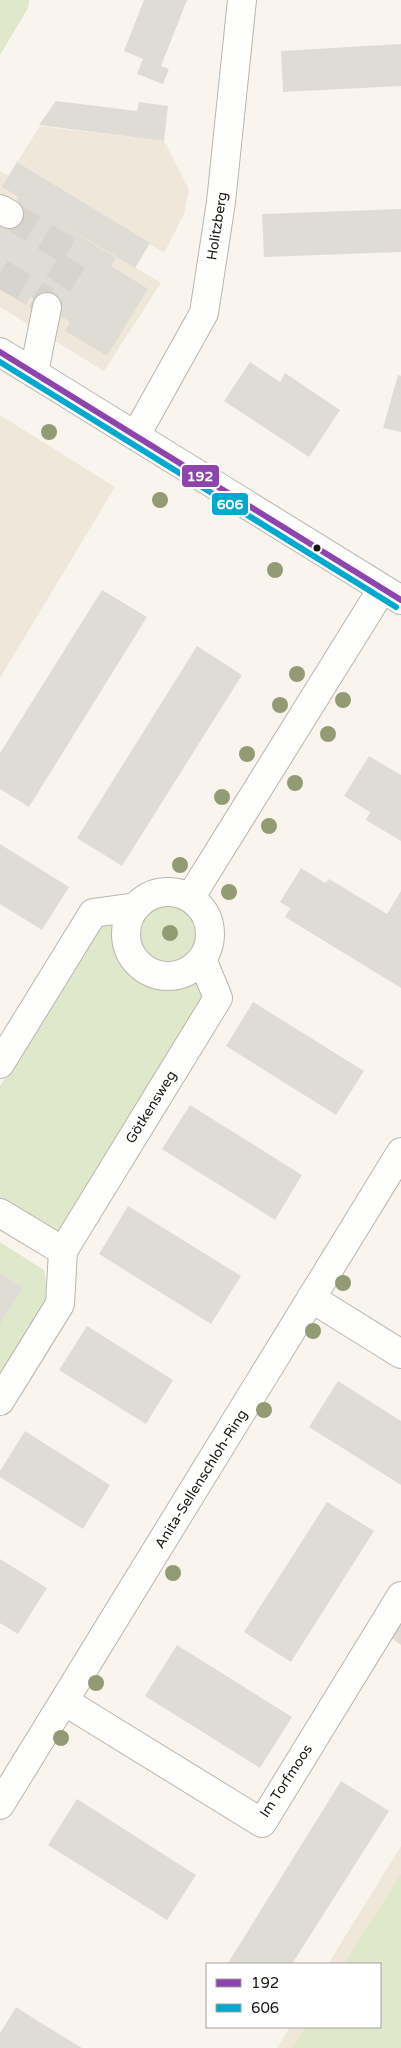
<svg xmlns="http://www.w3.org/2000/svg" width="401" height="2048" font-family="'Varela Round',sans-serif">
  <rect width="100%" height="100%" fill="#f9f5ee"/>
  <!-- built -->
  <path fill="#efe7da" d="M40,126L164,141L189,189L184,214L164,253L17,162Z
    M0,171L9,176L3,187L161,283L104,371L0,307Z
    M0,415L115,487L0,678Z
    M401,1846V2048H277L290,2027H380V1964H328Z"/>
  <!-- green -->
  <path fill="#e0e8cb" d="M0,0H29L28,8L0,55Z
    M131 935a37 37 0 1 1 74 0a37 37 0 1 1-74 0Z
    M125,916C120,955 135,986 179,979C187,978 196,971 203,967L206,992L57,1240L0,1205V1086L100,924Z
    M0,1242L44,1270L48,1297L0,1376Z
    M401,1874V2048H292L305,2027H380V1964H344Z"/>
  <!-- building -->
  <path fill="#dfdcd6" d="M144,0H187L161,66L169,69L163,84L137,74L143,59L124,51Z
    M401,44V86L283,92L281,51Z
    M56,101L137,111L139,102L168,106L164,141L39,125Z
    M17,162L150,243L135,268L53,219L116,258L111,266L148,289L107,356L65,331L70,322L31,297L26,305L0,289V228L19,197L2,187Z
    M401,209V252L264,257L262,214Z
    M250,362L280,382L285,373L340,410L309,457L224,401Z
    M398,375L401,376V432L383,428Z
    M102,590L147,617L29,807L0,789V753Z
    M197,646L242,675L122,866L77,838Z
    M369,756L401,775V841L366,820L370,812L344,796Z
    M0,844L69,887L42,930L0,904Z
    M301,868L325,883L329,879L387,914L401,891V988L285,917L290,908L280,902Z
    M253,1002L364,1071L336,1115L226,1046Z
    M190,1105L302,1175L275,1220L162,1149Z
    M128,1206L241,1276L211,1324L99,1254Z
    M0,1273L23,1287L0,1324Z
    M87,1326L173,1380L146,1424L59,1370Z
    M338,1381L401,1421V1485L309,1427Z
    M25,1431L110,1485L83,1529L0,1477V1471Z
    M327,1502L374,1531L291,1662L244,1632Z
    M0,1559L47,1588L18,1634L0,1623Z
    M401,1622V1645L391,1638Z
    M177,1645L292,1717L260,1768L145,1696Z
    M341,1781L389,1811L292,1964H231L228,1963Z
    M77,1799L196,1875L167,1920L48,1845Z
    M16,2007L41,2023L82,2048H0V2033Z"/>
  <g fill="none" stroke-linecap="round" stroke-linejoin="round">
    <!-- minor-tunnel -->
    <path stroke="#d7d4cd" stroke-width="28" stroke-dasharray="28 14" stroke-linecap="butt" d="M9,214L76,256L47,301V307
      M0,273L47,301"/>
    <defs>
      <path id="minor" d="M0,209L9,214
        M0,352L401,600
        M34,372L47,307
        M136,435L204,313L221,202L242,0
        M126 934a42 42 0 1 1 84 0a42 42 0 1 1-84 0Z
        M190,898L382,589
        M0,1064L93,913L136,907
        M0,1213L63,1251
        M311,1298L401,1354
        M0,1401L60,1304L63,1251L218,998L202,959
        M64,1701L262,1823L401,1596
        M0,1805L401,1152"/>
    </defs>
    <!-- minor casing -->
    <use href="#minor" stroke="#b9b5b0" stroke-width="30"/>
    <!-- minor -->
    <use href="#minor" stroke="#fefefc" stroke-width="28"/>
    <defs>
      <path id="bus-1" d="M0,352L401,600"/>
      <path id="bus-2" d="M0,362L396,607"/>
    </defs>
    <!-- bus-1 casing -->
    <use href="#bus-1" stroke="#fff" stroke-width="10"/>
    <!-- bus-2 casing -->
    <use href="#bus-2" stroke="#fff" stroke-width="10"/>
    <!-- bus-1 -->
    <use href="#bus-1" stroke="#8e44ad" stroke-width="6"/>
    <!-- bus-2 -->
    <use href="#bus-2" stroke="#00a9ce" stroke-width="6"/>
  </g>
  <!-- trees -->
  <g fill="#939b74">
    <circle cx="49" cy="432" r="8"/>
    <circle cx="160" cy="500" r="8"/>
    <circle cx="275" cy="570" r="8"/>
    <circle cx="297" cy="674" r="8"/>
    <circle cx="343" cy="700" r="8"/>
    <circle cx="280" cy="705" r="8"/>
    <circle cx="328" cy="734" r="8"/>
    <circle cx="247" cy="754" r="8"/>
    <circle cx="295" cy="783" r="8"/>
    <circle cx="222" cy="797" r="8"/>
    <circle cx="269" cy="826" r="8"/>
    <circle cx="180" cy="865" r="8"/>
    <circle cx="229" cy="892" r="8"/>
    <circle cx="170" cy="933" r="8"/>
    <circle cx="343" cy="1283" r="8"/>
    <circle cx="313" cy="1331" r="8"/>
    <circle cx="264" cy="1410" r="8"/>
    <circle cx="173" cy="1573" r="8"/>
    <circle cx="96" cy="1683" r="8"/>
    <circle cx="61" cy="1738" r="8"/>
  </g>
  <!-- markers -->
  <circle fill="#191612" stroke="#fff" stroke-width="2" cx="317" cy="548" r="4.5"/>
  <g text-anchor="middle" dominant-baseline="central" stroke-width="4" stroke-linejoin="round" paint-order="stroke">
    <!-- street labels -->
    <g font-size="14" fill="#191612" stroke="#fff">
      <text transform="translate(217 226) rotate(-81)">Holitzberg</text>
      <text transform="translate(151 1107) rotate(-58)">Götkensweg</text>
      <text transform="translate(201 1479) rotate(-58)">Anita-Sellenschloh-Ring</text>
      <text transform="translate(286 1781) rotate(-57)">Im Torfmoos</text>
    </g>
  </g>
  <g stroke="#fff" stroke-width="2">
    <rect x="181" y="464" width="39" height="24" rx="5" fill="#8e44ad"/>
    <rect x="211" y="492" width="38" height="24" rx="5" fill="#00a9ce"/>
  </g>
  <g font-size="14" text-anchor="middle" font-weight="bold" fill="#fff">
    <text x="200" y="481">192</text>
    <text x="230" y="509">606</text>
  </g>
  <!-- legend -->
  <rect x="206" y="1963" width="175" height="65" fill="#ffffff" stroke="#a3a2a0"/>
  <rect x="216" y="1979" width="25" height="8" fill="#8e44ad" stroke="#a3a2a0"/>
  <text x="251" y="1988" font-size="15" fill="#191612">192</text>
  <rect x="216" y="2004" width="25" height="8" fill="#00a9ce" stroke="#a3a2a0"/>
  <text x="251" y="2013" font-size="15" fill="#191612">606</text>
</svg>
